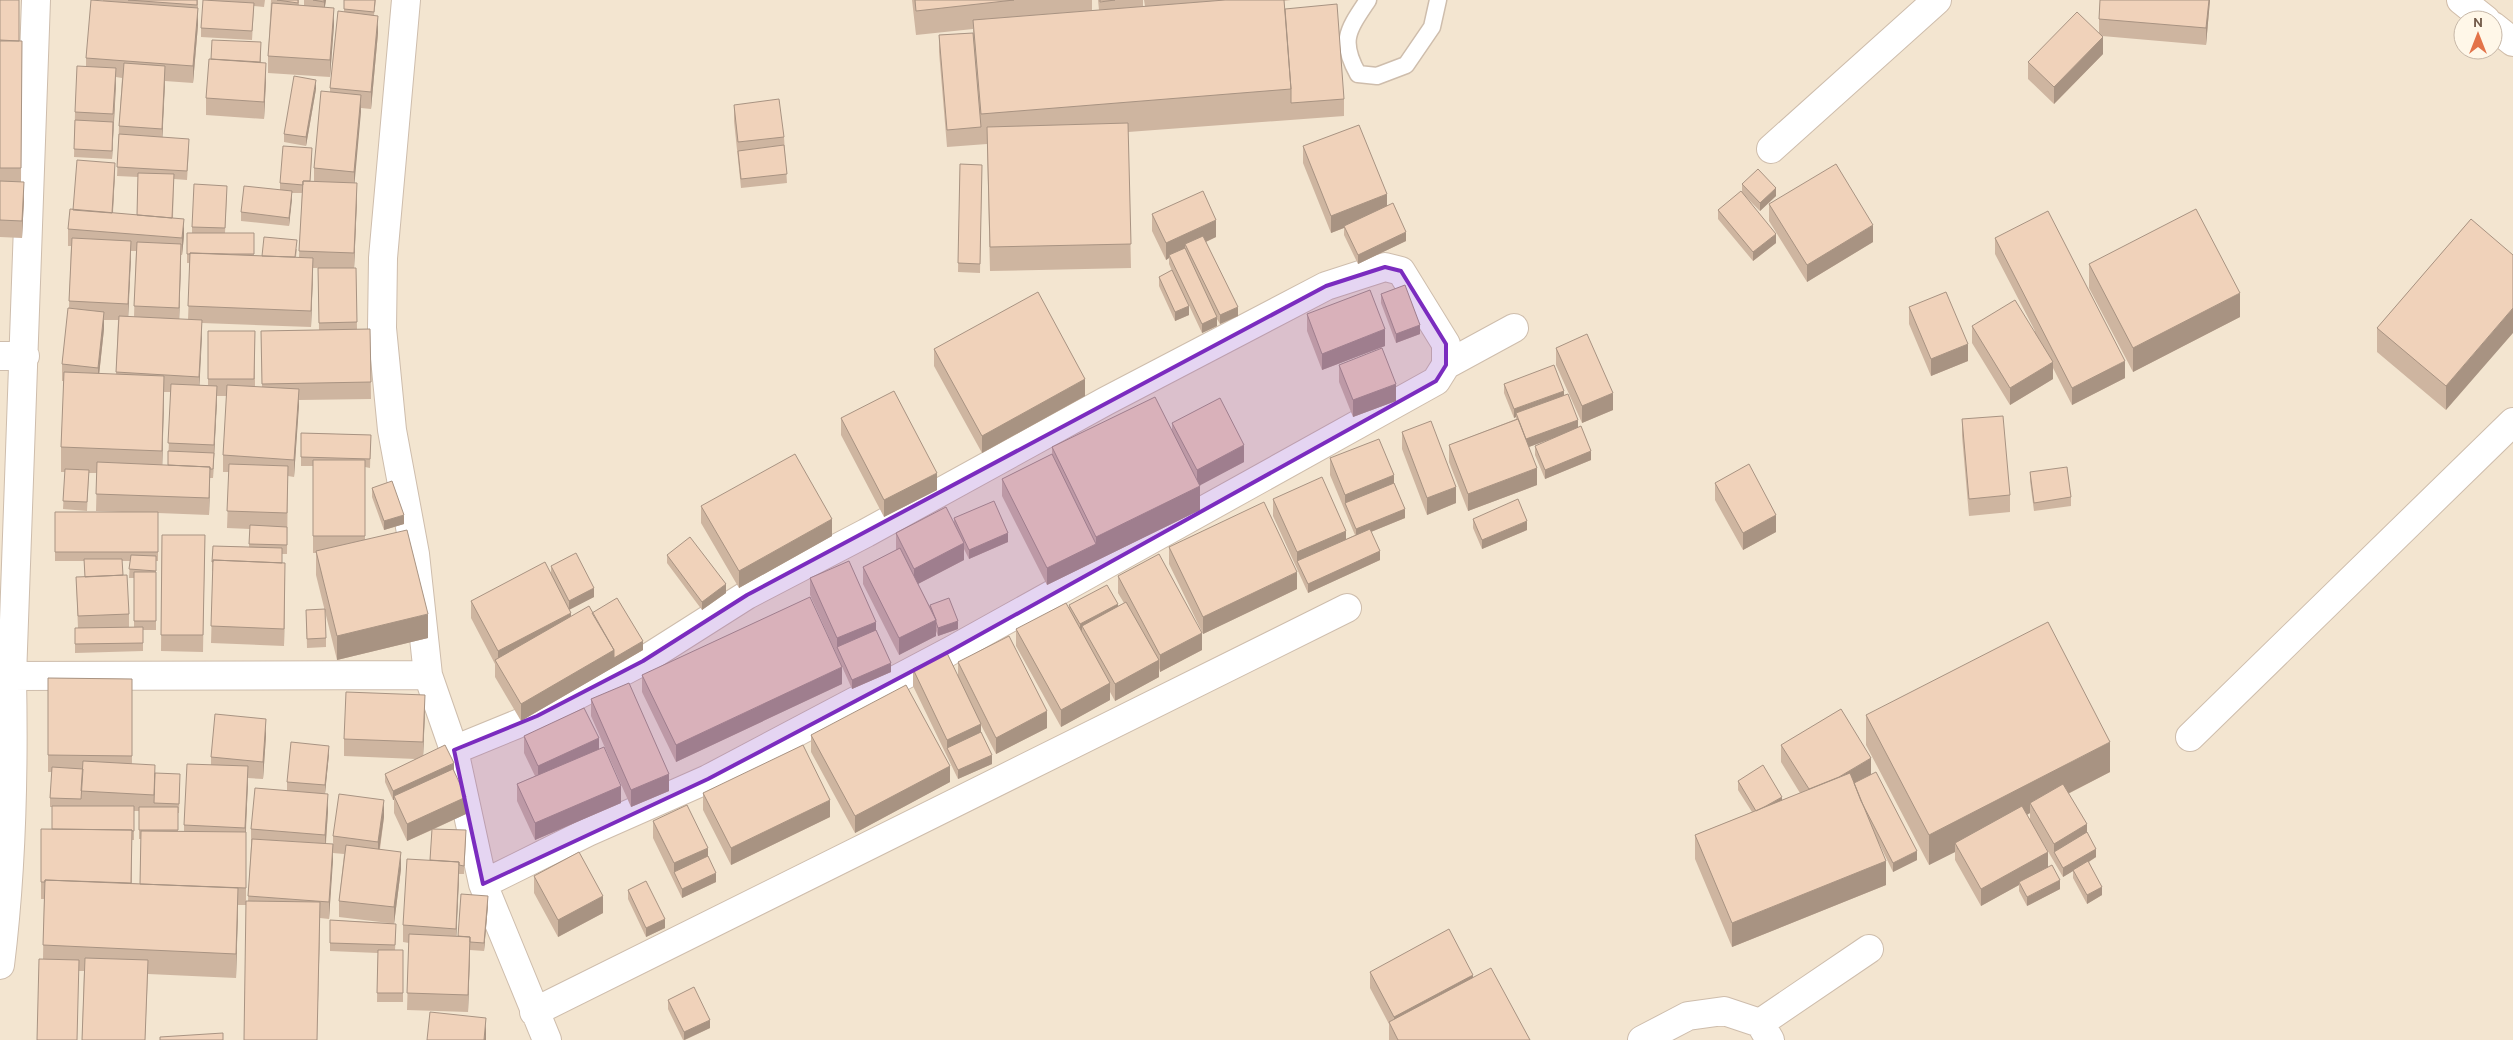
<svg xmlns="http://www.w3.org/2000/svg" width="2513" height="1040" font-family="Overpass,sans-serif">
  <rect width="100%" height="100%" fill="#fbf3e2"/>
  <!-- residential -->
  <path fill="#f3e5d0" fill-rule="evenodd" d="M0,0H2513V1040H0ZM2463,20H2493V50H2463Z"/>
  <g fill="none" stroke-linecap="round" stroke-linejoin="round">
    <defs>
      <path id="lane" d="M1368,0C1348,30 1339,40 1358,74L1377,76L1406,65L1432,27L1438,0"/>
      <path id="street" d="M406,0L383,258L382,328L392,430L415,554L428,675L454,750L483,884L547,1040
        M1771,149L1937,0
        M0,356H25
        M1446,365L1514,328
        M0,676L428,675
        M2190,737L2513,422
        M454,750L537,716L643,661L747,595L866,533L1106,401L1326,286L1385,267L1401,271L1446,344V365L1436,381L952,650L708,779L588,832L483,884
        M0,965C12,869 14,774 12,677L36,0
        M534,1012L1347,608
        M1760,1023L1869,949
        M1642,1040L1688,1016L1724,1011L1760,1023L1770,1040"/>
      <path id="secondary" d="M2461,0L2486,20
        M2493,26L2513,42"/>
    </defs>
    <!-- lane casing -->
    <use href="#lane" stroke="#cebdac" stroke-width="19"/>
    <!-- street casing -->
    <use href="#street" stroke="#cebdac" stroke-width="30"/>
    <!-- secondary casing -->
    <use href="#secondary" stroke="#d1bda9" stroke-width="30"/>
    <!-- lane -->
    <use href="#lane" stroke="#fff" stroke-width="16"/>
    <!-- street -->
    <use href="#street" stroke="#fff" stroke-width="28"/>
    <!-- secondary -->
    <use href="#secondary" stroke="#fff" stroke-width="28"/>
  </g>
  <!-- wall -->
  <path fill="#ceb5a0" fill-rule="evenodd" d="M0,0L19,41H22L21,182L24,199L22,238L0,237Z
    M103,0H198V25L193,83L165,81L162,137L189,148L187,180L174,179L173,218L184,236L182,255H181L179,319L188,320L190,263H187V233H192V227L227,194L225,233H254V255L262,256L297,249L296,257H299L302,193H292L289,226L241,221V212L280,190V183L312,157L310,181H314V168L330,92V88L344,12V0H376L374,15L378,33L371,109L361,108L354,183L357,200L354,268H356L357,330L370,329L371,399L299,400L294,477L288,476L287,554H282V563L285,580L284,646L211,643L213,571H212L213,546L249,547L250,529L227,528L229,472H223V455L227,396H217L213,478H210L209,515L158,513V561H156V630H143V651L75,653V628H78L76,577H85L84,561H55V512H122L96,511L97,473H89L87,511L63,509L65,472H61V447L64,381H62V364L69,308L71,246H68V229L73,210L115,172L113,213L137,215L138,177L117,176L119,126L122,78L116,77L112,159L74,157L75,112L86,67V58ZM131,251H136L134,317L128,316ZM313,268H318L319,330L261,331L262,387H255V331H208V385H199L202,323L311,327ZM104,320H118L116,374H99L104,329ZM164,392H171L168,465H162ZM122,561H130L129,578H134V627H129V614L123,575Z
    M208,0H265L264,7L254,6L252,40L201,37V28Z
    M271,0H299V5L304,6V0H326L325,7L334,25L330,77L268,73V56Z
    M912,0H1092V10H1099L1098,0H1143V6H1145L1144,0H1291L1284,1L1285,9L1344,99V116L1128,132L1131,268L990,271L987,144L947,147L939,52V35L973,33V29L916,35Z
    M2100,0H2210L2206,45L2102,36L2103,54L2054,104L2028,79V62L2099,33V19Z
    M261,51V62L266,80L264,119L206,115V98L211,59Z
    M316,89L306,146L284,142V134Z
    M734,105L784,137L787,183L741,188L734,121Z
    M1303,146L1387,206L1406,241L1358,264L1344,235V228L1331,233L1303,163Z
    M960,164L982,165L980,273L958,272Z
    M1742,184L1776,196L1760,211L1746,197L1776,243L1753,261L1718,219V210L1742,192Z
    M1769,204L1873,242L1807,282L1769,221Z
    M1152,214L1216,237L1206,242L1238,316L1220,324L1217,319V326L1202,333L1186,299L1189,315L1175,321L1159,286V277L1172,271L1169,264V258L1166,260L1152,231Z
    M2471,219L2446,410L2377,352V328Z
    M1995,238L2125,378L2072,405L2053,368V379L2010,405L1972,343V326L2035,331L1995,254Z
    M2089,264L2240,317L2133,372L2089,288Z
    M1381,294L1420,334L1396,343L1381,303Z
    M1909,307L1968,361L1931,376L1909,324Z
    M1307,314L1385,346L1322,370L1307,331Z
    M1556,348L1613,410L1582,423L1556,365Z
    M934,349L1085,396L982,453L934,366Z
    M1339,365L1396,401L1353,417L1339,382Z
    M1504,384L1564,396L1591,460L1545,479L1535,455V446L1559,436L1529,447L1537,485L1468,511L1449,462V445L1516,419V417L1514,418L1504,393Z
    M841,418L937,490L884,517L841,435Z
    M1962,419L2010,495V512L1969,516L1962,436Z
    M1172,423L1244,462L1199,485L1200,510L1047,585L1002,496V479L1052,454V447L1172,432Z
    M1402,432L1456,503L1427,515L1402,449Z
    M301,433L371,435L370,468L365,467V539L428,638L337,660L316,575V553H313V466H301Z
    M1330,458L1394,483L1405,518L1371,532L1380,560L1308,593L1273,516V499L1346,539L1355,535L1330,475Z
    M2030,472L2071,497V506L2034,511L2030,481Z
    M1715,483L1776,532L1743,550L1715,500Z
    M372,488L404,524L384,530L372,497Z
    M701,506L832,536L739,588L701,523Z
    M954,518L1008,542L969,559L964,549V560L918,584L930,607V605L958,629L938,636L936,631V636L899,655L863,584V567L896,551V533L954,524Z
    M1473,519L1527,530L1482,549L1473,528Z
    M162,535H205L203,652L161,651Z
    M1169,547L1297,589L1203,634L1169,564Z
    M667,555L726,593L702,610L667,563Z
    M551,566L594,597L569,609L571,617L592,613L643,650L521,721L495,677V664L471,618V601L551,574Z
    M1118,576L1202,650L1160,672L1159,668V677L1115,701L1110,692V700L1061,727L1016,646V629L1069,610V605L1118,606L1124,603L1118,593Z
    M810,578L876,630L891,672L852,689L810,595Z
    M306,610L326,638V647L307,648Z
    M958,662L1047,728L996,754L981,725V732L992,764L958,779L913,686V669L958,675Z
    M642,675L842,684L676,762L642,692Z
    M48,678L132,679V764L180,783L179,813H178V831H184V825L211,765V757L266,736L263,779L248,778L246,832V905H238L236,978L148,974L145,1040H82L84,971H79L43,959L44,899H41V829H52V807H50V798L52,772H48ZM134,811H139V839H141L140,884L132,883V840H134Z
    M591,699L669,791L631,807L591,716Z
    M425,711L423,755L454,770L466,814L434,829L466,839L464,874H459L456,936H458L488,905L484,951L470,950L468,1012L407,1010L409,943L403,942V925L430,860L432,830L407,841L394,813V800H393L385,782V774L416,759L344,756V739Z
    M1866,715L2110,772L2068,794L2087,832L2096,857L2089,862L2102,895L2087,904L2073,878V871L2063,877L2042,841L2048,867L2060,889L2027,906L2019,891V885L1981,906L1955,860V852L1929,865L1866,745ZM2030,813V819L2027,815Z
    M811,735L950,782L855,833L811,752Z
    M524,736L599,749L621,803L535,840L517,801V784L535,776L524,753Z
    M1781,745L1871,774L1917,860L1893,872L1879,843L1886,885L1732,947L1695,859V835L1752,812L1738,790V781L1782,800L1800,793L1781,762Z
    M329,754L325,793L328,811L326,844H333V836L384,817L380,849L401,869L394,924L396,932L395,950H403V1002H377L378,953L330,951V920L389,923L339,917V901L344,854L333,853L329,919L320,918L248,901L251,846V829L287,790V782Z
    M703,793L830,817L731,865L703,810Z
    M653,821L708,856L716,882L682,898L653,838Z
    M534,876L603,913L558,937L534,893Z
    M628,890L665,928L646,937L628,899Z
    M1370,972L1473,977L1530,1040H1389V1024L1370,988Z
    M668,1000L710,1028L685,1040H683L668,1009Z"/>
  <!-- shaded-wall -->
  <path fill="#a89382" d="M324,0H326L324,11Z
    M2209,0H2210L2206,45V28Z
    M198,8V25L193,83V66Z
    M334,8V25L330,77V60Z
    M378,16V33L371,109V92Z
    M2103,37V54L2054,104V87Z
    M266,63V80L264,119V102Z
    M165,66V83L162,146V129Z
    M116,68V85L112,159V151Z
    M316,80V89L306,146V137Z
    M361,95V112L354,189V172Z
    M115,163V172L112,227V218Z
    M24,182V199L22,238V221Z
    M357,183V200L354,270V253Z
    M1776,188V196L1760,211V203Z
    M292,191V200L289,226V218Z
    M1387,194V211L1331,233V216Z
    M184,219V236L182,255V238Z
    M1216,220V237L1188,250L1185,244V251L1169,255V258L1166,260V243Z
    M1873,225V242L1807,282V265Z
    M1406,232V241L1358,264V255Z
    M1776,234V243L1753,261V252Z
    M131,241V258L128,321V304Z
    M181,244V261L179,325V308Z
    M313,258V275L311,327V311Z
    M2240,293V317L2133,372V348Z
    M1189,306V315L1175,321V312Z
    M1238,307V316L1220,324V315Z
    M2513,308V333L2446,410V386Z
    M104,312V329L98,385V368Z
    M1217,317V326L1202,333V324Z
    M202,320V337L199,394V377Z
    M1420,325V334L1396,343V334Z
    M1385,329V346L1322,370V354Z
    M1968,344V361L1931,376V359Z
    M2125,361V378L2072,405V388Z
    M2053,362V379L2010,405V388Z
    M164,376V400L162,475V451Z
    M1085,379V396L982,453V436Z
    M1396,384V401L1353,417V400Z
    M217,386V402L213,478L214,445Z
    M299,389V406L294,477V460Z
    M1564,391V400L1516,413V417L1514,418V409Z
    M1613,393V410L1582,423V406Z
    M1578,420V429L1526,448V439Z
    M1244,445V462L1197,487V470Z
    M1591,451V460L1545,479V470Z
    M210,467V484L209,515V498Z
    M1537,468V485L1468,511V494Z
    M937,473V490L884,517V500Z
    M1394,475V492L1345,503V495Z
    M1200,486V510L1047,585V568L1096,544V537Z
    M1456,487V503L1427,515V498Z
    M1405,509V518L1356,538V529Z
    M404,515V524L384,530V521Z
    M1776,515V532L1743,550V533Z
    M832,519V536L739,588V571Z
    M1527,521V530L1482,549V540Z
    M1346,531V548L1297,561V552Z
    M1008,533V542L969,559V550Z
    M964,543V560L914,586V569Z
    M1380,551V560L1308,593V584Z
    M285,563V580L284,646V629Z
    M1297,572V589L1203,634V617Z
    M726,584V593L702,610V602Z
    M594,588V597L569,610V601Z
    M1118,604V613L1082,626V631L1080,633V624Z
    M571,613V630L498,664V651Z
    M428,614V638L337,660V636Z
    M936,620V636L899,655V638Z
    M958,621V629L938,636V628Z
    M876,622V638L837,647V655V638Z
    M1202,633V650L1160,672V655Z
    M643,641V650L614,667V658Z
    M614,650V667L521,721V704Z
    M1159,660V677L1115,701V684Z
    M891,663V672L852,689V680Z
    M842,667V684L676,762V745Z
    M1110,683V700L1061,727V710Z
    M425,695V711L423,759V742Z
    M1047,711V728L996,754V738Z
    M266,719V736L263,779V762Z
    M981,724V741L947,748V740Z
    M599,738V754L538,783V766Z
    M2110,742V772L2034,811L2030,803V813L1958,850L1955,843V852L1929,865V835Z
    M329,746V754L325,794V785Z
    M992,755V764L958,779V770Z
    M1871,758V775L1853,785L1811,794Z
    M454,763V771L394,796V800H393V791Z
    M248,766V783L245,845V828Z
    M950,766V782L855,833V816Z
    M669,774V791L631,807V790Z
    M621,786V803L535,840V823Z
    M328,794V811L325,852V835Z
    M466,797V814L407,841V824Z
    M1782,797V805L1757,812Z
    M384,800V817L378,859V842Z
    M830,800V817L731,865V848Z
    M2087,824V841L2054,852V861V844Z
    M333,844V861L329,919V902Z
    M708,848V865L674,872V863Z
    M2096,849V857L2074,871L2073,870V871L2063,877V868Z
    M1917,851V860L1893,872V863Z
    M401,852V869L394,924V907Z
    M2048,852V869L2019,882V885L1981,906V889Z
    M1886,861V885L1732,947V923Z
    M459,862V879L456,945V929Z
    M716,873V882L682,898V889Z
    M2060,880V889L2027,906V897Z
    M2102,887V895L2087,904V895Z
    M238,888V912L236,978V954Z
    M488,896V905L484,951V943Z
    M603,896V913L558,937V920Z
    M320,902V927L317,1040Z
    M665,919V928L646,937V928Z
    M470,937V954L468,1012V995Z
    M1473,975V992L1394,1034V1017Z
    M486,1018V1040H484Z
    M710,1020V1028L684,1040V1032Z"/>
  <!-- building -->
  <path fill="#f0d2ba" stroke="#a89382" d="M0,0H19V41L0,40Z
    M91,0L198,8L193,66L86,58Z
    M128,0H197V5Z
    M203,0L254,3L252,31L201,28Z
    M277,0H298V3Z
    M313,0H324V2Z
    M344,0H375L374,12L344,9Z
    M915,0H1014L916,11Z
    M1100,0H1115L1100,2Z
    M1225,0H1284L1291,89L981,114L973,20Z
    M2100,0H2209L2206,28L2099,19Z
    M272,3L334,8L330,60L268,56Z
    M1337,4L1344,99L1291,103V89L1285,9Z
    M338,11L378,16L371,92L330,88Z
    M2077,12L2103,37L2054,87L2028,62Z
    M973,33L981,127L947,130L939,35Z
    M212,40L261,42L260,62L211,59Z
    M0,41H22L21,168H0Z
    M209,59L266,63L264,102L206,98Z
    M124,63L165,66L162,129L119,126Z
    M77,66L116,68L113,114L75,112Z
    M294,76L316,80L306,137L284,134Z
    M321,91L361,95L354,172L314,168Z
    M779,99L784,137L738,142L734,105Z
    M75,120L113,122L112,151L74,149Z
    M1128,123L1131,244L990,247L987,127Z
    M1359,125L1387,194L1331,216L1303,146Z
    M119,134L189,139L187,171L117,167Z
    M784,145L787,174L741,179L738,151Z
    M283,146L312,148L310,181H303V185L280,183Z
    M77,160L115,163L112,213L73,210Z
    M960,164L982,165L980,264L958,263Z
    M1836,164L1873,225L1807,265L1769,204Z
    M1758,169L1776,188L1760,203L1742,184Z
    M138,173L174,174L172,218L137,215Z
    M0,181L24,182L22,221L0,220Z
    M303,181L357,183L354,253L299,251Z
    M194,184L227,186L225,228L192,227Z
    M244,186L292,191L289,218L241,212Z
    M1203,191L1216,220L1166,243L1152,214Z
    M1741,191L1776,234L1753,252L1718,210Z
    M1393,203L1406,232L1358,255L1344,226Z
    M70,209L184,219L182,238L68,229Z
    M2196,209L2240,293L2133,348L2089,264Z
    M2048,211L2125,361L2072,388L1995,238Z
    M2471,219L2513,255V308L2446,386L2377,328Z
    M187,233H254V254H230L190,253V254H187Z
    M1203,236L1238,307L1220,315L1185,244Z
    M264,237L297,240L295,257L262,256Z
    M72,238L131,241L128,304L69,301Z
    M137,242L181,244L179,308L134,306Z
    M1185,248L1217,317L1202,324L1169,255Z
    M190,253L313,258L311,311L188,306Z
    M318,268H356L357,322L319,323Z
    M1172,270L1189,306L1175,312L1159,277Z
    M1405,285L1420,325L1396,334L1381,294Z
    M1370,290L1385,329L1322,354L1307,314Z
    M1038,292L1085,379L982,436L934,349Z
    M1946,292L1968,344L1931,359L1909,307Z
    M2015,300L2053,362L2010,388L1972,326Z
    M68,308L104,312L98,368L62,364Z
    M119,316L202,320L199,377L116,372Z
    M370,329L371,382L262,384L261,331Z
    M208,331H255L254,379H208Z
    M1587,334L1613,393L1582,406L1556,348Z
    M1382,348L1396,384L1353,400L1339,365Z
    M1554,365L1564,391L1514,409L1504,384Z
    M64,372L164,376L162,451L61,447Z
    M171,384L217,386L214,445L168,443Z
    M227,385L299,389L294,460L223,455Z
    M894,391L937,473L884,500L841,418Z
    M1568,394L1578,420L1526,439L1516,413Z
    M1155,397L1200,486L1096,537L1052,447Z
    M1220,398L1244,445L1197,470L1172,423Z
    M2003,416L2010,495L1969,499L1962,419Z
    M1518,419L1537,468L1468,494L1449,445Z
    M1431,421L1456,487L1427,498L1402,432Z
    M1581,426L1591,451L1545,470L1535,446Z
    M301,433L371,435L370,459L301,457Z
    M1379,439L1394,475L1345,495L1330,458Z
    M168,451L214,453L213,469H210V467L168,465Z
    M795,454L832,519L739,571L701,506Z
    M1052,454L1096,544L1047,568L1002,479Z
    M313,460H365V536H313Z
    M97,462L210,467L209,498L96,494Z
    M229,464L288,466L287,513L227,511Z
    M1749,464L1776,515L1743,533L1715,483Z
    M2067,467L2071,497L2034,503L2030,472Z
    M65,469L89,470L87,502L63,501Z
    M1322,477L1346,531L1297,552L1273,499Z
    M392,481L404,515L384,521L372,488Z
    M1394,483L1405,509L1356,529L1345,503Z
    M1518,499L1527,521L1482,540L1473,519Z
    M994,501L1008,533L969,550L954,518Z
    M1264,502L1297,572L1203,617L1169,547Z
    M946,507L964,543L914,569L896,533Z
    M55,512H158V552H55Z
    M250,525L287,527V545L249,544Z
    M1370,529L1380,551L1308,584L1297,561Z
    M407,530L428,614L337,636L316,551Z
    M162,535H205L203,635H161Z
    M690,537L726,584L702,602L667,555Z
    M213,546L282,548V563L213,560V562H212Z
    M900,548L936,620L899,638L863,567Z
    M576,553L594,588L569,601L551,566Z
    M1159,554L1202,633L1160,655L1118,576Z
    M131,555L156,556V571L129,569Z
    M84,559H122L123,575L85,577Z
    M213,560L285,563L284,629L211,626Z
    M849,561L876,622L837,638L810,578Z
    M545,562L571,613L498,651L471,601Z
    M134,572H156V621H134Z
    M127,575L129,614L78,616L76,577Z
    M1107,585L1118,604L1080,624L1069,605Z
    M810,597L842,667L676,745L642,675Z
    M617,598L643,641L614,658V650L592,613Z
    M949,598L958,621L938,628L936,622V620L930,605Z
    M1126,602L1159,660L1115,684L1082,626Z
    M1066,603L1110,683L1061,710L1016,629Z
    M589,606L614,650L521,704L495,660Z
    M325,609L326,638L307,639L306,610Z
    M2048,622L2110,742L1929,835L1866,715Z
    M143,627V643L75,644V628Z
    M876,630L891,663L852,680L837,647Z
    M1009,636L1047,711L996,738L958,662Z
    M947,653L981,724L947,740L913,669Z
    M48,678L132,679V756L48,755Z
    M629,683L669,774L631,790L591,699Z
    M906,685L950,766L855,816L811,735Z
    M346,692L425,695L423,742L344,739Z
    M584,708L599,738L538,766L524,736Z
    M1841,709L1871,758L1839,777L1809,789L1781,745Z
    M215,714L266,719L263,762L211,757Z
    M981,732L992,755L958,770L947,748Z
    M291,742L329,746L325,785L287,782Z
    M445,745L454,763L393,791L385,774Z
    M803,745L830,800L731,848L703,793Z
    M604,747L621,786L535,823L517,784Z
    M83,761L155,765L154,795L81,791Z
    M187,764L248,766L245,828L184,825Z
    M1763,765L1782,797L1766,806L1756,811L1738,781Z
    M52,767L83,769L81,799L50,798Z
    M453,769L466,797L407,824L394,796Z
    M1876,772L1917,851L1893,863L1861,801L1854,783Z
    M155,773L180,774L179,804L154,803Z
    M1850,773L1886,861L1732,923L1695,835Z
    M2063,784L2087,824L2054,844L2030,803Z
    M255,788L328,794L325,835L251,829Z
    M339,794L384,800L378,842L333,836Z
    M687,805L708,848L674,863L653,821Z
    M52,806H134V831H132V830L52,829Z
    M2022,806L2048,852L1981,889L1955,843Z
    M139,807H178V830H139Z
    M41,829L132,830L131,883L45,880V882H41Z
    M432,829L466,830L464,866L459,865V862L430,860Z
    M141,831L246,832V888L140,884Z
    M2087,832L2096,849L2063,868L2054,852Z
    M252,839L333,844L329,902L248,896Z
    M346,845L401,852L394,907L339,901Z
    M579,852L603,896L558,920L534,876Z
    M708,856L716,873L682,889L674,872Z
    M407,859L459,862L456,929L403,925Z
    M2088,861L2102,887L2087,895L2073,870Z
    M2052,865L2060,880L2027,897L2019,882Z
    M45,880L238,888L236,954L43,945Z
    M646,881L665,919L646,928L628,890Z
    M461,894L488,896L484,943L470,942V937L458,936Z
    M246,901L320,902L317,1040H244Z
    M330,920L396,924L395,945L330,943Z
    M1449,929L1473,975L1394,1017L1370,972Z
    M409,934L470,937L468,995L407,993Z
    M378,950H403V993H377Z
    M85,958L148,960L145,1040H82Z
    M39,959L79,960L77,1040H37Z
    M1491,968L1530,1040H1398L1389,1022Z
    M694,987L710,1020L684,1032L668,1000Z
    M430,1012L486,1018L484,1040H427Z
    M223,1033V1040H160V1037Z"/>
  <!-- marked area -->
  <path fill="#7b2cbf" fill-opacity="0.2" stroke="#7b2cbf" stroke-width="4" stroke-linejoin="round" d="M1385,267L1401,271L1446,344V365L1436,381L952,650L708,779L483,884L454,750L537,716L643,661L747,595L1326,286Z"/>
  <!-- north arrow -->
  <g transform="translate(2478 35)"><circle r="24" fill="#fff7e8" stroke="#c7b8a8"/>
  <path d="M0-4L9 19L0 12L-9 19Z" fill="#e37349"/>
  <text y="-8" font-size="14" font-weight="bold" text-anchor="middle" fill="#725a49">N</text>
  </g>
</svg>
